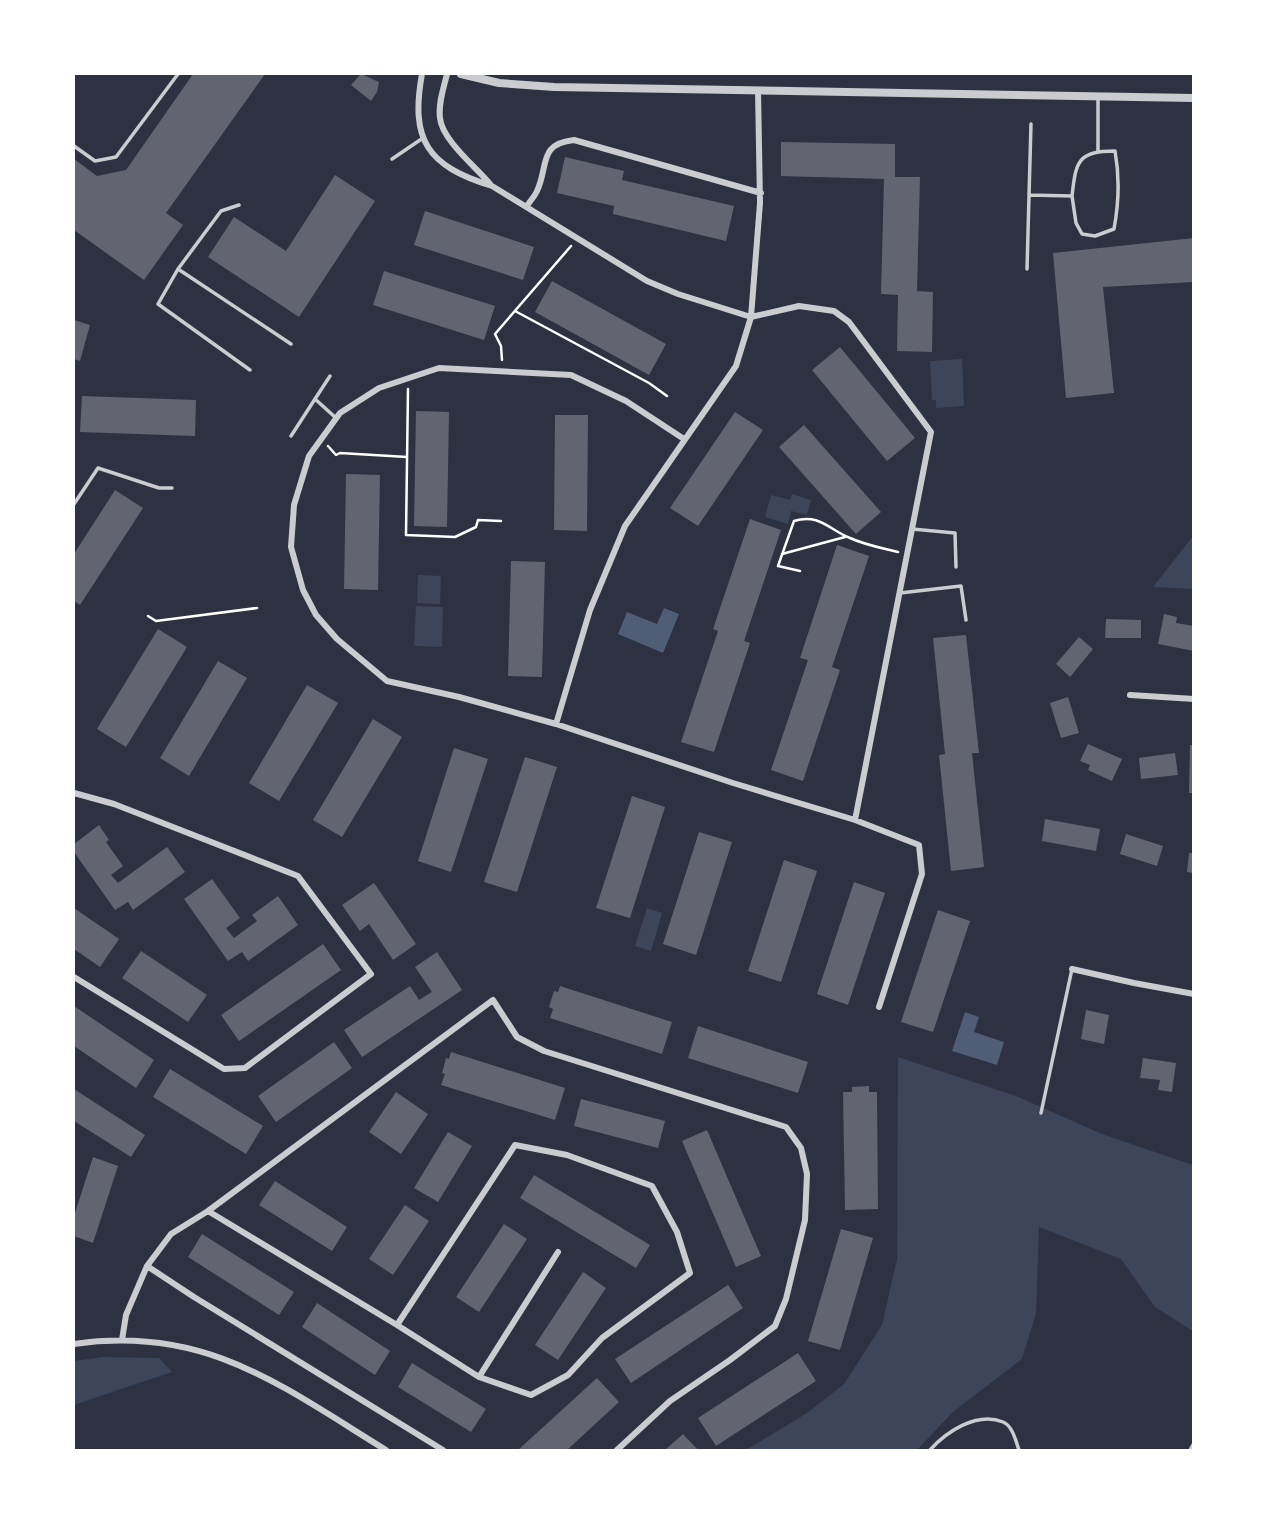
<svg xmlns="http://www.w3.org/2000/svg" width="1267" height="1524" font-family="Helvetica,sans-serif">
  <rect width="100%" height="100%" fill="#2d3142"/>
  <!-- green -->
  <path fill="#3c4559" d="M962,359L964,406L936,408V400H932L930,361Z
    M792,494L811,500L807,515L791,511L788,524L765,517L771,495L790,500Z
    M1193,536V589L1153,587Z
    M418,575L441,576L440,604L417,603Z
    M416,606L443,607L442,647L414,646Z
    M647,908L662,913L651,951L635,946Z
    M898,1057L1016,1096L1102,1134L1193,1165V1331L1155,1307L1121,1259L1039,1227L1036,1314L1022,1359L953,1412L917,1450H746L807,1413L844,1384L882,1325L897,1259Z
    M103,1357L159,1358L172,1372L74,1405V1361Z"/>
  <!-- water -->
  <path fill="#4f5d75" d="M664,608L679,614L663,653L618,634L627,612L657,624Z
    M965,1012L979,1017L974,1032L1004,1042L997,1065L952,1051Z"/>
  <!-- building -->
  <path fill="#626471" d="M193,74H265L166,213L183,225L144,280L74,230V159L97,176L126,170Z
    M361,74L379,82L377,92L371,101L351,85Z
    M781,142L895,144V177H920L917,291L933,292L932,352L897,351L898,295L881,294L884,179L781,176Z
    M565,157L624,171L622,180L734,206L726,241L613,214L614,206L557,193Z
    M335,175L375,201L299,317L208,257L234,217L286,251Z
    M425,211L534,247L523,280L414,245Z
    M1194,238V282L1103,287L1114,393L1066,398L1053,253Z
    M384,271L495,306L484,340L373,305Z
    M552,281L666,344L649,375L535,312Z
    M74,320L90,325L80,361L74,359Z
    M840,347L915,438L887,461L812,370Z
    M82,396L196,400L195,436L80,432Z
    M416,411L449,412L447,527L414,526Z
    M735,412L763,430L698,526L670,508Z
    M555,415H588L587,531L554,530Z
    M804,425L881,512L856,534L779,447Z
    M346,474L380,475L378,590L344,589Z
    M115,490L143,508L80,605L74,601V554Z
    M750,519L781,530L744,641L750,643L714,752L681,742L718,631L713,629Z
    M837,545L869,556L832,667L840,670L803,781L771,770L808,660L800,658Z
    M511,561L545,562L542,677L508,676Z
    M1164,614L1177,617L1176,623L1194,626V651L1158,644Z
    M1106,619L1141,620V638H1105Z
    M158,629L187,647L126,747L97,729Z
    M966,635L979,753H972L984,867L951,871L939,755L945,754L933,638Z
    M1079,637L1093,649L1070,677L1056,664Z
    M218,661L247,678L189,776L160,758Z
    M307,685L338,703L279,801L249,783Z
    M1068,697L1079,733L1061,738L1050,703Z
    M373,719L402,737L342,837L313,820Z
    M1088,744L1122,759L1112,781L1088,770L1090,765L1080,761Z
    M1190,745H1194V793H1189Z
    M454,748L488,759L451,872L418,861Z
    M1175,753L1178,775L1141,779L1139,758Z
    M525,757L557,767L517,892L484,882Z
    M632,796L665,807L630,918L596,908Z
    M1045,819L1100,829L1096,851L1042,841Z
    M99,825L109,840L106,842L123,866L111,875L118,883L167,847L185,872L133,910L128,902L115,910L74,852V844Z
    M699,832L732,842L696,955L663,944Z
    M1126,834L1163,846L1157,866L1120,854Z
    M1189,853H1194V873L1187,872Z
    M784,860L817,871L781,982L748,971Z
    M212,879L240,918L226,928L234,938L257,921L252,915L278,896L298,925L248,961L242,952L228,961L184,899Z
    M854,882L885,893L848,1005L817,994Z
    M374,883L416,944L393,960L369,924L360,931L342,905Z
    M74,908L119,939L100,967L74,949Z
    M938,910L970,921L933,1032L901,1022Z
    M323,944L341,970L239,1041L221,1015Z
    M141,951L207,995L188,1022L122,978Z
    M437,952L462,990L362,1057L344,1030L410,986L419,1000L432,992L415,967Z
    M560,986L672,1022L662,1054L550,1018L553,1009L549,1007L554,991L558,992Z
    M74,1006L154,1060L136,1088L74,1046Z
    M1086,1010L1109,1015L1104,1044L1081,1039Z
    M698,1026L808,1062L798,1093L688,1058Z
    M334,1042L352,1068L276,1122L258,1096Z
    M451,1052L565,1088L555,1120L441,1085L445,1074L442,1073L446,1058L449,1059Z
    M1143,1058L1176,1063L1172,1092L1158,1090L1160,1080L1140,1078Z
    M170,1069L263,1126L246,1154L153,1097Z
    M869,1086V1092H877L878,1209L845,1210L843,1092H852V1087Z
    M74,1089L145,1135L131,1157L74,1121Z
    M396,1092L428,1114L401,1154L369,1132Z
    M581,1099L665,1121L658,1148L574,1126Z
    M707,1130L761,1256L736,1267L682,1141Z
    M448,1132L472,1146L438,1202L414,1188Z
    M93,1157L118,1166L93,1243L74,1236V1216Z
    M534,1175L650,1245L636,1268L520,1198Z
    M275,1181L347,1227L332,1251L259,1205Z
    M405,1205L429,1221L393,1275L369,1259Z
    M504,1224L527,1239L479,1312L456,1297Z
    M841,1229L873,1238L840,1350L808,1341Z
    M202,1234L294,1292L279,1315L188,1257Z
    M583,1272L606,1288L558,1360L535,1345Z
    M728,1285L743,1308L631,1383L615,1359Z
    M317,1303L390,1351L375,1375L302,1327Z
    M798,1353L816,1381L716,1446L698,1418Z
    M412,1363L486,1409L471,1432L398,1387Z
    M597,1378L619,1402L567,1450H518Z
    M683,1434L698,1450H665Z"/>
  <g fill="none" stroke-linecap="round" stroke-linejoin="round">
    <!-- path -->
    <path stroke="#fff" stroke-width="2.5" d="M515,311L649,383L667,396
      M502,360L501,346L495,334L571,246
      M408,389L406,535L455,537L476,527L478,520L501,521
      M328,446L336,455L340,453L407,457
      M782,554L845,537
      M800,571L778,566L794,521C820,513 829,530 850,538C865,545 882,548 898,552
      M148,616L156,621L257,608"/>
    <!-- service -->
    <path stroke="#caccd0" stroke-width="3.5" d="M74,146L95,161L116,157L178,74
      M1098,151V97
      M392,159L423,138
      M1029,195L1072,196C1076,162 1077,151 1115,151C1120,178 1119,202 1114,229L1095,236L1082,234L1076,223L1072,196
      M178,269L221,211L239,205
      M1027,269L1031,124
      M250,370L158,304L178,269L291,344
      M315,399L330,376
      M291,436L315,399L336,418
      M74,504L98,468L159,488H172
      M912,529L955,533L956,567
      M900,593L961,586L966,620
      M1041,1113L1072,969
      M930,1450C946,1432 977,1411 1003,1422C1013,1426 1016,1442 1019,1450
      M1190,1450L1194,1443"/>
    <!-- minor -->
    <path stroke="#caccd0" stroke-width="6" d="M422,74C410,140 427,166 492,186L647,281L678,294L751,317L799,306L834,311L849,322L931,432L855,820
      M447,74C444,87 438,103 440,118C442,140 476,167 490,184
      M527,206C530,201 535,196 537,191C549,165 538,144 574,140L761,193
      M684,439L626,401L571,375L439,368L379,388L340,413L309,456L294,505L291,547L303,590L316,615L337,639L387,681L459,697L556,724L733,783L855,820L919,845L922,874L879,1007
      M1130,695L1194,699
      M556,724L590,610L625,526L736,366L751,317L760,203L758,90
      M74,793L114,804L298,876L371,974L245,1068L224,1069L74,977
      M1072,969L1134,983L1194,994
      M208,1211L397,1325L479,1377L531,1395L568,1375L602,1338L690,1273L677,1232L652,1186L567,1155L515,1145L397,1325
      M147,1266L171,1234L208,1211L493,1000L517,1037L544,1051L786,1127L801,1148L807,1174L805,1220L786,1299L775,1326L730,1360L670,1401L617,1450
      M122,1340L126,1315L147,1266L194,1297L443,1450
      M74,1344C205,1325 280,1385 386,1450
      M479,1377L558,1252"/>
    <!-- tertiary -->
    <path stroke="#caccd0" stroke-width="8" d="M461,74L499,83L554,87L1194,98"/>
  </g>
  <!-- border -->
  <rect width="1267" height="1524" fill="none" stroke="#ffffff" stroke-width="150"/>
</svg>
